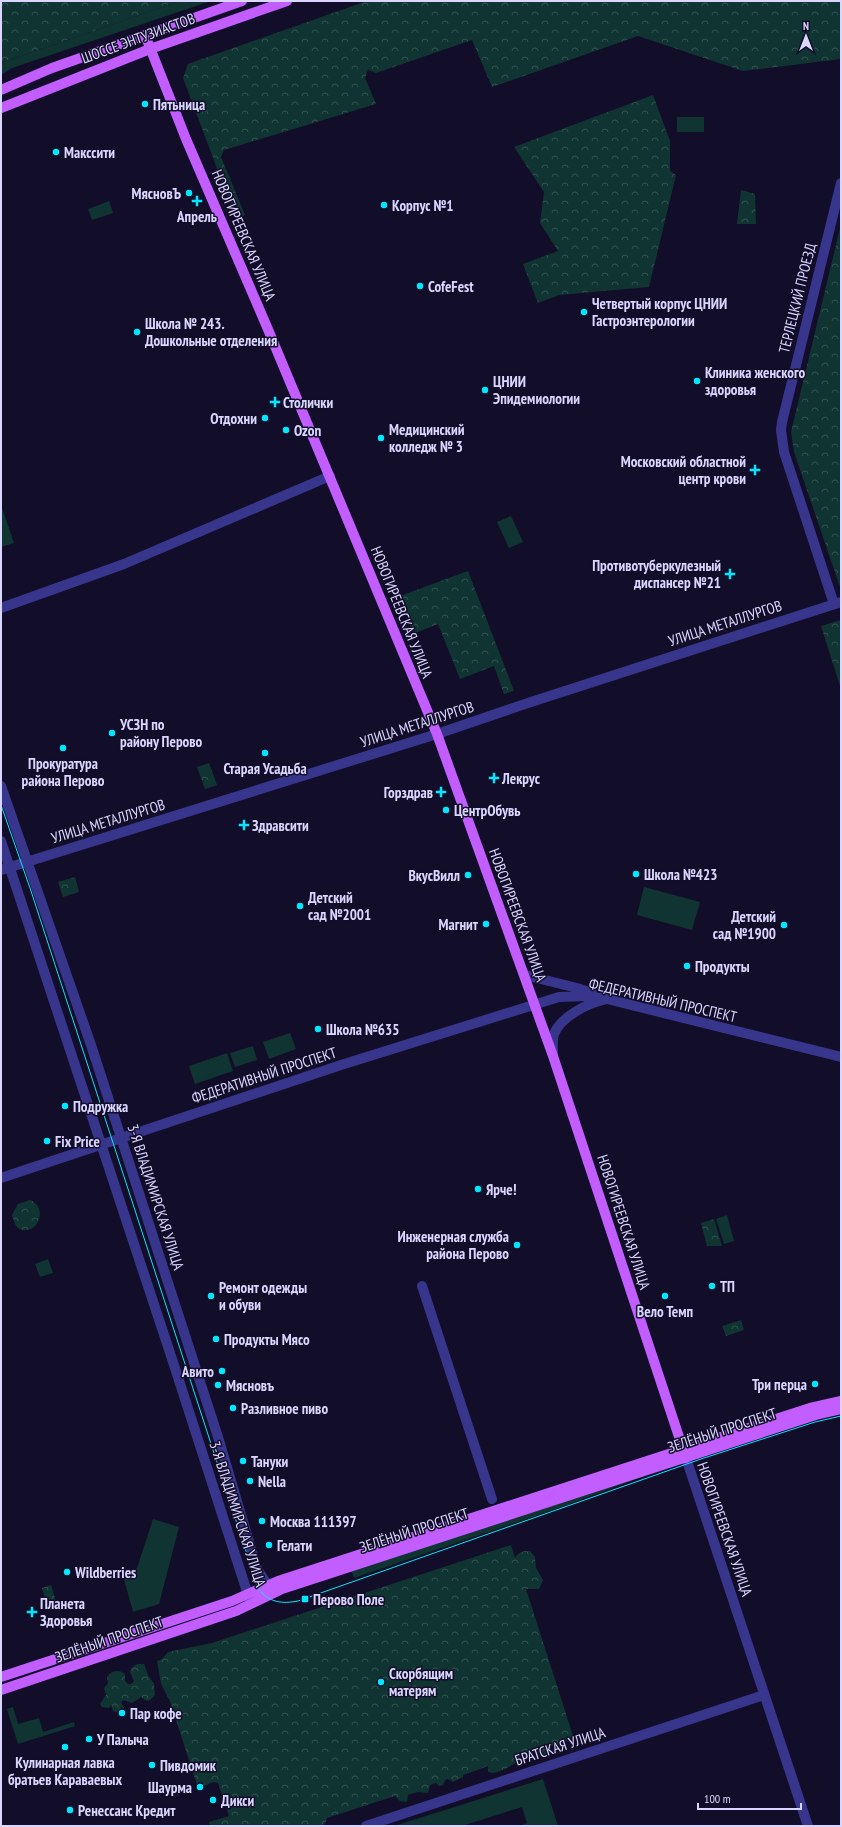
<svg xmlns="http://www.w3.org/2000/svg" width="842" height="1827" font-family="'PT Sans Narrow',sans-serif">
  <defs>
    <pattern id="forest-crowns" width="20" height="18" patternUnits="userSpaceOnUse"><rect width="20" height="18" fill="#103432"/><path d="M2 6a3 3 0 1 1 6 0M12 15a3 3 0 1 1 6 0" fill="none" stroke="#325151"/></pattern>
  </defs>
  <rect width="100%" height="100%" fill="#120e29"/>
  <!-- grass -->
  <path fill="#103432" d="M180,1H211L12,68L1,75V63Z
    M677,117H704V132H677Z
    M109,201L113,213L92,220L88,209Z
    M1,505L14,543L1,547Z
    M511,516L523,542L509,548L497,522Z
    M644,887L700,902L692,930L637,915Z
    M290,1033L296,1049L269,1059L263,1042Z
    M253,1046L257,1060L235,1067L230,1053Z
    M227,1053L233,1071L195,1084L189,1066Z
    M727,1215L734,1241L724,1244L716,1219Z
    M48,1259L53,1273L40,1277L35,1264Z
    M671,1466L567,1505L354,1578L351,1570Z
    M153,1519L179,1527L159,1604L133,1612L124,1579L137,1568Z
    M13,1707L18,1724L39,1718L43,1732L74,1722L75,1726L18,1744L7,1709Z
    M543,1779L558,1826H519L527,1823L522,1807L462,1826H394Z"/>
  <!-- forest -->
  <path fill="url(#forest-crowns)" d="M1,1H180L1,63Z
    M367,1H841V59L743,71L638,36L492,87L472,40L376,73L368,70L365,78L376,104L224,150L221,157L245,215L236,219L183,78L188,64Z
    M653,95L670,141V171L676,175L649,287L559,295L538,303L523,264L558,251L540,223L544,192L514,147Z
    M741,190L755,194L756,224H737Z
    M841,224V587H840L794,452L791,432Z
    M468,571L514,691L504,694L494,666L460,679L438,624L413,634L400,596Z
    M841,620V689L821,626Z
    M209,763L217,785L205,789L197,767Z
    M75,877L79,892L63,897L58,882Z
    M30,1200C44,1205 42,1223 31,1229C18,1233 15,1226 12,1215L18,1204Z
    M714,1219L722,1246H707L701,1223Z
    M741,1320L744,1330L726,1336L722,1326Z
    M511,1545L515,1558C519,1551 524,1551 530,1551L535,1557L536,1568L543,1580L539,1589H526L574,1739L549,1747L550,1752L546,1757L538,1755L536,1751C523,1755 502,1777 488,1772V1766L463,1775V1777L453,1782L448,1779L445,1780L443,1785L439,1786L436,1783L430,1785L428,1793L418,1792L408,1795L407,1802L400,1801L395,1796L327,1818L325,1824L321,1826H210L209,1822L229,1816L218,1783L213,1782L204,1786L197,1785L170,1701L161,1684L157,1661L162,1659L168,1652L212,1643Z
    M51,1585L57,1605L48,1608L42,1588Z
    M137,1664H144L148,1675L154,1684L155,1695L150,1700L147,1701L141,1697L132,1703L124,1700L121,1702L124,1708L120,1713L113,1711L111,1705L109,1708L102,1707L100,1704L106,1695L104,1688L108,1683L107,1677C111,1670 119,1669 125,1674V1681L128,1684H131L134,1681L130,1672L131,1668Z"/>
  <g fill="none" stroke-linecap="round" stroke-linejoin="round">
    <!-- minor -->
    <path stroke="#38358c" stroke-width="10" d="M834,604L784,452L781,430L782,422L841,183
      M1,608L124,564L330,476
      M1,786L91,1045L218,1437L257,1569L273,1593
      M1,841L175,1368L250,1601
      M1,870L437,734L531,702L841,602
      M525,975L577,988L592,993
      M553,1053C553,1046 552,1040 554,1034C561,1017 586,1004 603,1000
      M1,1178L341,1065L559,997L587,996L607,999L841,1057
      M422,1286L492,1499
      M686,1458L808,1826
      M366,1826L764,1695"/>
    <!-- major -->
    <path stroke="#c25dff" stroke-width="10" d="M145,35L186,139L267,327L437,734L553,1056L686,1458
      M1,90L52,68L242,1
      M1,108L150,49L287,1
      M1,1677L232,1601L278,1581L810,1408L841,1401
      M1,1690L236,1611L282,1589L819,1414L841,1409"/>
    <!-- tram -->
    <path stroke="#02e7ff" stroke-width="1" d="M1,805L31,891L258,1588C269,1603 282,1604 298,1601L701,1459L815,1422L841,1416"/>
  </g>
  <!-- markers -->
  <g fill="#02e7ff" stroke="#120e29" stroke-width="1.5">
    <circle cx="145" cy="104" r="4"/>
    <circle cx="56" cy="152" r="4"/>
    <circle cx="189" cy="193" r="4"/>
    <path d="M195 195h4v4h4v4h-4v4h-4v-4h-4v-4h4z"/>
    <circle cx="384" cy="205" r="4"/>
    <circle cx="420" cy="286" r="4"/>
    <circle cx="584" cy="312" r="4"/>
    <circle cx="137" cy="332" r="4"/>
    <circle cx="697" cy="381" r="4"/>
    <circle cx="485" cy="390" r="4"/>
    <path d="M273 396h4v4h4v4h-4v4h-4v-4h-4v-4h4z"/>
    <circle cx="265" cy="418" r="4"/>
    <circle cx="286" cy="430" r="4"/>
    <circle cx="381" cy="438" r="4"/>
    <path d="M753 464h4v4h4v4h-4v4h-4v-4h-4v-4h4z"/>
    <path d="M728 568h4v4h4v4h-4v4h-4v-4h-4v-4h4z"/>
    <circle cx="112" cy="733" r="4"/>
    <circle cx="63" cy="748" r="4"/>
    <circle cx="265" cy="753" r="4"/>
    <path d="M492 772h4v4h4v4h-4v4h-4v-4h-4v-4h4z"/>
    <path d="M439 786h4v4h4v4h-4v4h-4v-4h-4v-4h4z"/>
    <circle cx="446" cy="810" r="4"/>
    <path d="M242 819h4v4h4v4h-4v4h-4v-4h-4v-4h4z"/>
    <circle cx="636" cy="874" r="4"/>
    <circle cx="468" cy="875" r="4"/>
    <circle cx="300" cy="906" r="4"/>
    <circle cx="486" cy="924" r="4"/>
    <circle cx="784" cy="925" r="4"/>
    <circle cx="687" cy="966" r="4"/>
    <circle cx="318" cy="1029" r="4"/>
    <circle cx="65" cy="1106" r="4"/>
    <circle cx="47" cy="1141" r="4"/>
    <circle cx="478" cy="1189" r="4"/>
    <circle cx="517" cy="1245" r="4"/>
    <circle cx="712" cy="1286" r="4"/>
    <circle cx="211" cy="1296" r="4"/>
    <circle cx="665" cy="1296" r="4"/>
    <circle cx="216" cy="1339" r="4"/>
    <circle cx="222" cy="1371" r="4"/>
    <circle cx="815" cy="1384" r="4"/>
    <circle cx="218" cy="1385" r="4"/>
    <circle cx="233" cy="1408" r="4"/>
    <circle cx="243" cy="1461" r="4"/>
    <circle cx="250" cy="1481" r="4"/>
    <circle cx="262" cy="1521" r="4"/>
    <circle cx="269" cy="1545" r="4"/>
    <circle cx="67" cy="1572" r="4"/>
    <rect x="301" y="1595" width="8" height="8" rx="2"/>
    <path d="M30 1606h4v4h4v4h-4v4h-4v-4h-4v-4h4z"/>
    <circle cx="381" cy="1682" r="4"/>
    <circle cx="122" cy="1713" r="4"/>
    <circle cx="89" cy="1739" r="4"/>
    <circle cx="65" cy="1747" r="4"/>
    <circle cx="152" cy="1765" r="4"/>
    <circle cx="200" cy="1787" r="4"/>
    <circle cx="213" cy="1800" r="4"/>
    <circle cx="70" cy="1810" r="4"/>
  </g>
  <g text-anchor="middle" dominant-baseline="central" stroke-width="3" stroke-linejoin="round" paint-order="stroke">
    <!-- street labels -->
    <g font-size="15" fill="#dad6ff" stroke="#120e29">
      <text transform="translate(138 38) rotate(-20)">ШОССЕ ЭНТУЗИАСТОВ</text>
      <text transform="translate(244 235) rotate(67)">НОВОГИРЕЕВСКАЯ УЛИЦА</text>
      <text transform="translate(797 298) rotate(-76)">ТЕРЛЕЦКИЙ ПРОЕЗД</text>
      <text transform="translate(402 612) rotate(68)">НОВОГИРЕЕВСКАЯ УЛИЦА</text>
      <text transform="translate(725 623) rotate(-18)">УЛИЦА МЕТАЛЛУРГОВ</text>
      <text transform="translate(417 724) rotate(-18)">УЛИЦА МЕТАЛЛУРГОВ</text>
      <text transform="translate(108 821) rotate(-17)">УЛИЦА МЕТАЛЛУРГОВ</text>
      <text transform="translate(518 915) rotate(70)">НОВОГИРЕЕВСКАЯ УЛИЦА</text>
      <text transform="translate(663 1000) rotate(13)">ФЕДЕРАТИВНЫЙ ПРОСПЕКТ</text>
      <text transform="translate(264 1075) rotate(-18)">ФЕДЕРАТИВНЫЙ ПРОСПЕКТ</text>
      <text transform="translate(156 1197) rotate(72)">3-Я ВЛАДИМИРСКАЯ УЛИЦА</text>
      <text transform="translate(624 1222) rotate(72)">НОВОГИРЕЕВСКАЯ УЛИЦА</text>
      <text transform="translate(722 1430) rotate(-18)">ЗЕЛЁНЫЙ ПРОСПЕКТ</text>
      <text transform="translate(238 1514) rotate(72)">3-Я ВЛАДИМИРСКАЯ УЛИЦА</text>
      <text transform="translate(725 1529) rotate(71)">НОВОГИРЕЕВСКАЯ УЛИЦА</text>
      <text transform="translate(414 1530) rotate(-18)">ЗЕЛЁНЫЙ ПРОСПЕКТ</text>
      <text transform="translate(109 1639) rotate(-19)">ЗЕЛЁНЫЙ ПРОСПЕКТ</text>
      <text transform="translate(560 1746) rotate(-18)">БРАТСКАЯ УЛИЦА</text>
    </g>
    <!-- poi labels -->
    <g font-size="15" font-weight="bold" fill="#dad6ff" stroke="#120e29" text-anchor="start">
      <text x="153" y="104">Пятьница</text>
      <text x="64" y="152">Макссити</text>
      <text x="181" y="193" text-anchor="end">МясновЪ</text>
      <text x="392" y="205">Корпус №1</text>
      <text x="197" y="216" text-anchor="middle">Апрель</text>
      <text x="428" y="286">CofeFest</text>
      <text x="592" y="303">Четвертый корпус ЦНИИ<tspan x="592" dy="17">Гастроэнтерологии</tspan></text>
      <text x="145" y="323">Школа № 243.<tspan x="145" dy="17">Дошкольные отделения</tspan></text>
      <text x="705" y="372">Клиника женского<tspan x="705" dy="17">здоровья</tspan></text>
      <text x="493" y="381">ЦНИИ<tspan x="493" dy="17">Эпидемиологии</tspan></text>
      <text x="283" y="402">Столички</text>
      <text x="257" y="418" text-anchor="end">Отдохни</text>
      <text x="389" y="429">Медицинский<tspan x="389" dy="17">колледж № 3</tspan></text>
      <text x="294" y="430">Ozon</text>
      <text x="746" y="461" text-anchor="end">Московский областной<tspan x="746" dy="17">центр крови</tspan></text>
      <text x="721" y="565" text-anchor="end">Противотуберкулезный<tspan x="721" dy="17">диспансер №21</tspan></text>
      <text x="120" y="724">УСЗН по<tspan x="120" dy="17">району Перово</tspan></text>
      <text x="63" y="763" text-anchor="middle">Прокуратура<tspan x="63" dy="17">района Перово</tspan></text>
      <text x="265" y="768" text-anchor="middle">Старая Усадьба</text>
      <text x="502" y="778">Лекрус</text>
      <text x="433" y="792" text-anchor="end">Горздрав</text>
      <text x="454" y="810">ЦентрОбувь</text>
      <text x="252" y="825">Здравсити</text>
      <text x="644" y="874">Школа №423</text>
      <text x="460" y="875" text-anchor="end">ВкусВилл</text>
      <text x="308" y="897">Детский<tspan x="308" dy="17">сад №2001</tspan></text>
      <text x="776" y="916" text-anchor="end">Детский<tspan x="776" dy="17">сад №1900</tspan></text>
      <text x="478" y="924" text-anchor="end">Магнит</text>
      <text x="695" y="966">Продукты</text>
      <text x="326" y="1029">Школа №635</text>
      <text x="73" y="1106">Подружка</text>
      <text x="55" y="1141">Fix Price</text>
      <text x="486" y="1189">Ярче!</text>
      <text x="509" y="1236" text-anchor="end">Инженерная служба<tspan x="509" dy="17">района Перово</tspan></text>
      <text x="720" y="1286">ТП</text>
      <text x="219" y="1287">Ремонт одежды<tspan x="219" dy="17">и обуви</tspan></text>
      <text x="665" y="1311" text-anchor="middle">Вело Темп</text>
      <text x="224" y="1339">Продукты Мясо</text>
      <text x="214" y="1371" text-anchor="end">Авито</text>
      <text x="807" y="1384" text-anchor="end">Три перца</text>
      <text x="226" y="1385">Мясновъ</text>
      <text x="241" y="1408">Разливное пиво</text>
      <text x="251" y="1461">Тануки</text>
      <text x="258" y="1481">Nella</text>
      <text x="270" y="1521">Москва 111397</text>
      <text x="277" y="1545">Гелати</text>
      <text x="75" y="1572">Wildberries</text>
      <text x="313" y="1599">Перово Поле</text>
      <text x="40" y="1603">Планета<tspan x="40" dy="17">Здоровья</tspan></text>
      <text x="389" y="1673">Скорбящим<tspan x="389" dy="17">матерям</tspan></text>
      <text x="130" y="1713">Пар кофе</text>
      <text x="97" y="1739">У Палыча</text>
      <text x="65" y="1762" text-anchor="middle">Кулинарная лавка<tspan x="65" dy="17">братьев Караваевых</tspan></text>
      <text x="160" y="1765">Пивдомик</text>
      <text x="192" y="1787" text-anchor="end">Шаурма</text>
      <text x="221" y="1800">Дикси</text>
      <text x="78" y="1810">Ренессанс Кредит</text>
    </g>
  </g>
  <!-- border -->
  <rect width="842" height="1827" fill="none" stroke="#dad6ff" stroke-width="4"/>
  <!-- north arrow -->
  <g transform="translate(806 36)" stroke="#120e29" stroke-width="3" paint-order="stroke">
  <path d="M0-3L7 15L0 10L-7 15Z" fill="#dad6ff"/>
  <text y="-6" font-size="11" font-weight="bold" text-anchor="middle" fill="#dad6ff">N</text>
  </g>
  <!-- scale -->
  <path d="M698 1803v6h103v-6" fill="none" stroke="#dad6ff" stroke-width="2"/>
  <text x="704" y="1803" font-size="12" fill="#dad6ff" stroke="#120e29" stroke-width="3" paint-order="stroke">100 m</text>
</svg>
